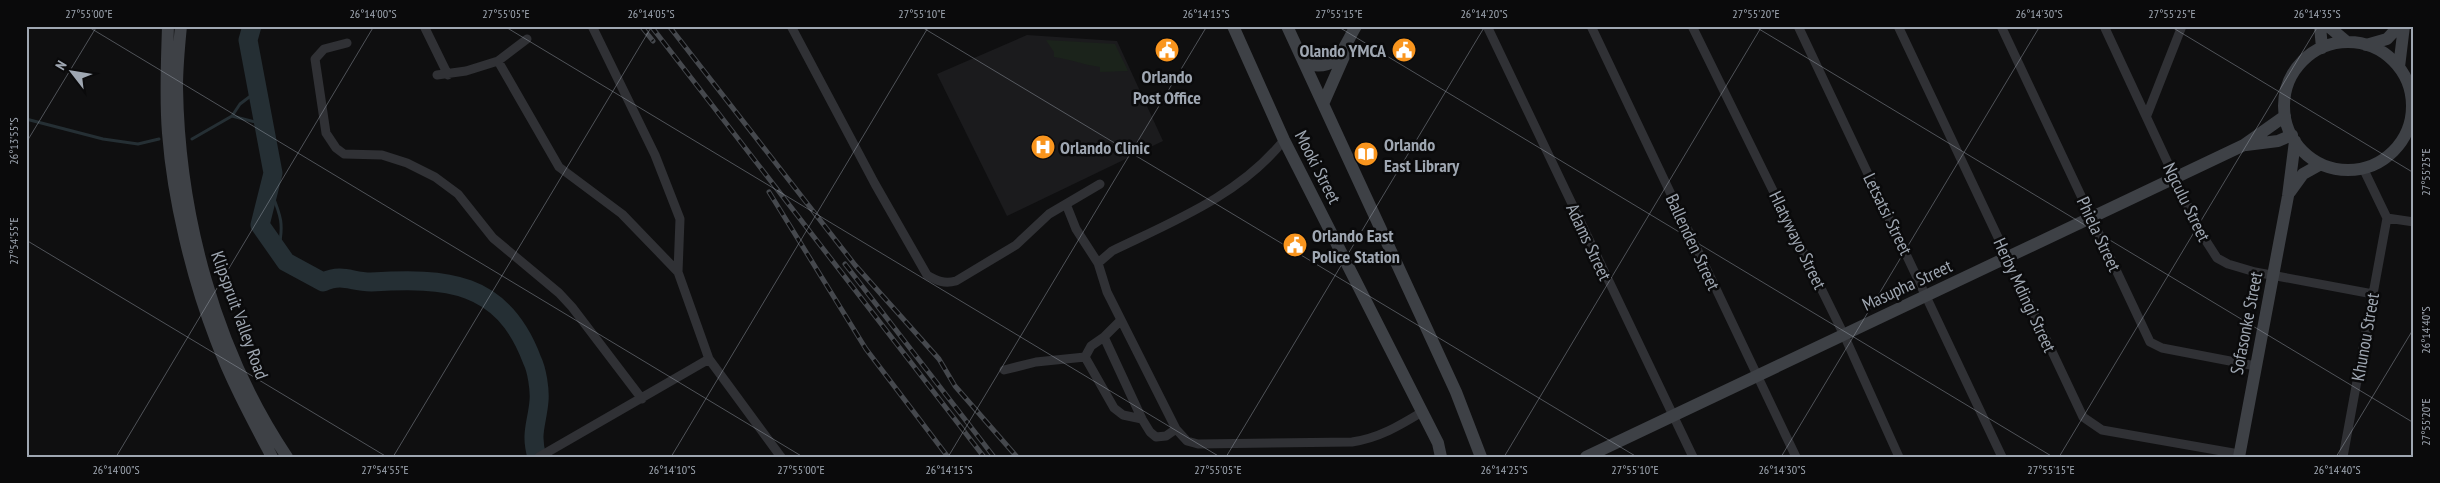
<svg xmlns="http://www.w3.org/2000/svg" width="2440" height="483" font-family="'PT Sans Narrow',sans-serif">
  <rect width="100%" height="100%" fill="#0f0f10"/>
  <!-- built -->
  <path fill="#1b1b1d" d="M1027,35L1117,41L1163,141L1007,216L937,74Z"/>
  <!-- green -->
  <path fill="#1b231b" d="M1046,40L1115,44L1128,71L1100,72V67C1084,65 1070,59 1054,57V52Z"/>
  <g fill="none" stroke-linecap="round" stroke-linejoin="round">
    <!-- stream -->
    <path stroke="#252f34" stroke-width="3" d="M232,116L263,124
      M26,119L103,139L138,144L159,139
      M192,139L232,116L240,104L257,91
      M269,187C280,214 285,222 278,251"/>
    <!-- river -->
    <path stroke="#252f34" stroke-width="19" d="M252,26L248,40L273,173L260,225L286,262L323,282C344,273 350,282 371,282C446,278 502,280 532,360C537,370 540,390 539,401C537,424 530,433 537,457"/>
    <!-- street -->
    <path stroke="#303135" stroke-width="9" d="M424,26L448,75
      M592,26L655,155L680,219L678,272L709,359L781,457
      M791,26L875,184L927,275C937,281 944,284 956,281L1016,245L1049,214L1066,204L1076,229L1098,263
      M1487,26L1693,457
      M1591,26L1796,457
      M1692,26L1844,335L1899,457
      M1798,26L2002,457
      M1898,26L2083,417L2102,430L2239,454
      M2001,26L2150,342L2162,348L2256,366
      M2104,26L2199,230L2217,258L2228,264L2255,272L2373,294
      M347,43L324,49L315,59L326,133L336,148L344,154L382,155L407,163L435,177L458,194L493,238L559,293L572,307L642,399
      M498,61L559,167L622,214L678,272
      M437,75L466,71L498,61L527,39
      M2147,115L2182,26
      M1284,140C1240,195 1174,221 1112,251L1098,263L1107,292L1176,429L1187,441L1198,444L1352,442C1379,438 1399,426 1422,412
      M2363,168L2387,218
      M1066,204L1100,184
      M2387,218L2414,222
      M1121,320L1104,337L1142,419L1150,432L1156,437L1166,436L1176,429
      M1104,337L1091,346L1085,357L1114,408L1123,415L1142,419
      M1004,370L1036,362L1085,357
      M539,457L709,359
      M2343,457L2387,218"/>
    <!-- secondary -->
    <path stroke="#3e4146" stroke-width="12" d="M168,26C167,62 165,97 168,133C173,199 192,278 216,340C231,380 252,419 272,457
      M181,26C179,46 177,67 177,87C179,215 215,350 287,457
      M1233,26L1284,140L1438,443L1441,457
      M1287,26L1456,392L1481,457
      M2320,26L2322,48
      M2328,26L2347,42
      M2284 106a64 64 0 1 1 128 0a64 64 0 1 1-128 0Z
      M2366,45L2387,39L2399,26
      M1306,64C1338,72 1342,50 1356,26
      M2399,67L2404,26
      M1323,104L1345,54
      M2246,145L2278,141L2292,135
      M2290,192L2303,174L2321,164
      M1586,457L2244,145L2285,116
      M2239,457L2288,196L2295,141"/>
    <defs>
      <path id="rail" d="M641,26L653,41
        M651,26L984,457
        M669,26L855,265L939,359L955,386L1017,457
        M769,192L866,349L948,457
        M845,264L994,457"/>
    </defs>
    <!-- rail casing -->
    <use href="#rail" stroke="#45484d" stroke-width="5"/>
    <!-- rail -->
    <use href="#rail" stroke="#0a0a0b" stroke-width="3" stroke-dasharray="9" stroke-linecap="butt"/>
  </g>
  <!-- ticks -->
  <path fill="none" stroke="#9fa7b2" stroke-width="1" stroke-opacity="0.45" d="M87,26L803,457M504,26L1220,457M920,26L1637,457M1337,26L2053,457M1754,26L2414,423M2170,26L2414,173M26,143L97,26M26,240L387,457M116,457L374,26M393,457L652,26M671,457L929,26M948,457L1207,26M1226,457L1485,26M1504,457L1762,26M1781,457L2040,26M2059,457L2318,26M2336,457L2414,328"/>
  <!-- icons -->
  <defs>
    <symbol id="civic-disc" viewBox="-11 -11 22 22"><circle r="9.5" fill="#f9951e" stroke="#0a0a0b"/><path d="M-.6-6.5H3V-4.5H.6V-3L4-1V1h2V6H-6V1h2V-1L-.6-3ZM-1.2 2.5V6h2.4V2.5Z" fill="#fff"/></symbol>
    <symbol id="hospital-disc" viewBox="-11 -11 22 22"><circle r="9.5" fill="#f9951e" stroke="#0a0a0b"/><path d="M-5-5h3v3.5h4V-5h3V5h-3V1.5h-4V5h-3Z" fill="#fff"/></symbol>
    <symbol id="library-disc" viewBox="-11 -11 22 22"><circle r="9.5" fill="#f9951e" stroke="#0a0a0b"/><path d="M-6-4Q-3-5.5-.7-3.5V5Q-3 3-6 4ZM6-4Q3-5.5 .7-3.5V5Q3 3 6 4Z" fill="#fff"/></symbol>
  </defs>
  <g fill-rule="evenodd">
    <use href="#civic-disc" x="1153" y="36" width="28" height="28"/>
    <use href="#civic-disc" x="1390" y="36" width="28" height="28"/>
    <use href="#hospital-disc" x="1029" y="133" width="28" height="28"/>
    <use href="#library-disc" x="1352" y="140" width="28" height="28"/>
    <use href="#civic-disc" x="1281" y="231" width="28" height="28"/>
  </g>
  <g text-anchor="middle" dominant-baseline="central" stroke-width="5" stroke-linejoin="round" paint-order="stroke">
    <!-- poi labels -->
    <g font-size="18" font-weight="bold" fill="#9fa7b2" stroke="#0a0a0b" text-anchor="start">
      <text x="1386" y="50" text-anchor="end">Olando YMCA</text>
      <text x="1167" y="76" text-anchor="middle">Orlando<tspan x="1167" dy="21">Post Office</tspan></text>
      <text x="1384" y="144">Orlando<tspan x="1384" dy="21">East Library</tspan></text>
      <text x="1060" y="147">Orlando Clinic</text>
      <text x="1312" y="235">Orlando East<tspan x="1312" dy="21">Police Station</tspan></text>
    </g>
    <!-- street labels -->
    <g font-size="18" fill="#9fa7b2" stroke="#0a0a0b">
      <text transform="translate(1318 167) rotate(63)">Mooki Street</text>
      <text transform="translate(2187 202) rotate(64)">Ngculu Street</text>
      <text transform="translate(1888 214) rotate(64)">Letsatsi Street</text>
      <text transform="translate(2099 234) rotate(65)">Phiela Street</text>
      <text transform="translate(1798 240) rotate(64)">Hlatywayo Street</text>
      <text transform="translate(1589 242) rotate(65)">Adams Street</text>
      <text transform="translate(1693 242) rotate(65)">Ballenden Street</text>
      <text transform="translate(1907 285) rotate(-25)">Masupha Street</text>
      <text transform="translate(2025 295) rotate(65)">Herby Mdingi Street</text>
      <text transform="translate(240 315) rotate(70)">Klipspruit Valley Road</text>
      <text transform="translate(2246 323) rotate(-79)">Sofasonke Street</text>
      <text transform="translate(2365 337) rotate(-80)">Khunou Street</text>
    </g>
  </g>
  <!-- border -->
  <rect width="2440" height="483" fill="none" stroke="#0a0a0b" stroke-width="55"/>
  <!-- north arrow -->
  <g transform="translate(72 72) rotate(301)" stroke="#0a0a0b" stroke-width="4" paint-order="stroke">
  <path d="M0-4L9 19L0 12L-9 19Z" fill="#9fa7b2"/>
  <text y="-8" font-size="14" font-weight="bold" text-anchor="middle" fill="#9fa7b2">N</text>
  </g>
  <rect x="28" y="28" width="2384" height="428" fill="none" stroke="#9fa7b2" stroke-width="2"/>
  <g font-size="12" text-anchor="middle" fill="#9fa7b2">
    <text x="89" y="18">27°55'00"E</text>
    <text x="373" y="18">26°14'00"S</text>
    <text x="506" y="18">27°55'05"E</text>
    <text x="651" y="18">26°14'05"S</text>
    <text x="922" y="18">27°55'10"E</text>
    <text x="1206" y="18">26°14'15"S</text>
    <text x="1339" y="18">27°55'15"E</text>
    <text x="1484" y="18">26°14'20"S</text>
    <text x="1756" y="18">27°55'20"E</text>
    <text x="2039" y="18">26°14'30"S</text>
    <text x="2172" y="18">27°55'25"E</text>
    <text x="2317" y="18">26°14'35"S</text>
    <text transform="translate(14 141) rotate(-90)" y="4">26°13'55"S</text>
    <text transform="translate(2426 172) rotate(-90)" y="4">27°55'25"E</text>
    <text transform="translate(14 241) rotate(-90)" y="4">27°54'55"E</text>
    <text transform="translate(2426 330) rotate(-90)" y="4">26°14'40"S</text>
    <text transform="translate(2426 422) rotate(-90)" y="4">27°55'20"E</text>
    <text x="116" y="474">26°14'00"S</text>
    <text x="385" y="474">27°54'55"E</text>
    <text x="672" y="474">26°14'10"S</text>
    <text x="801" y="474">27°55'00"E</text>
    <text x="949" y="474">26°14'15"S</text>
    <text x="1218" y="474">27°55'05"E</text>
    <text x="1504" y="474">26°14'25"S</text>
    <text x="1635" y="474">27°55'10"E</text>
    <text x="1782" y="474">26°14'30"S</text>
    <text x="2051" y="474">27°55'15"E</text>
    <text x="2337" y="474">26°14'40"S</text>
  </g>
</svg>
